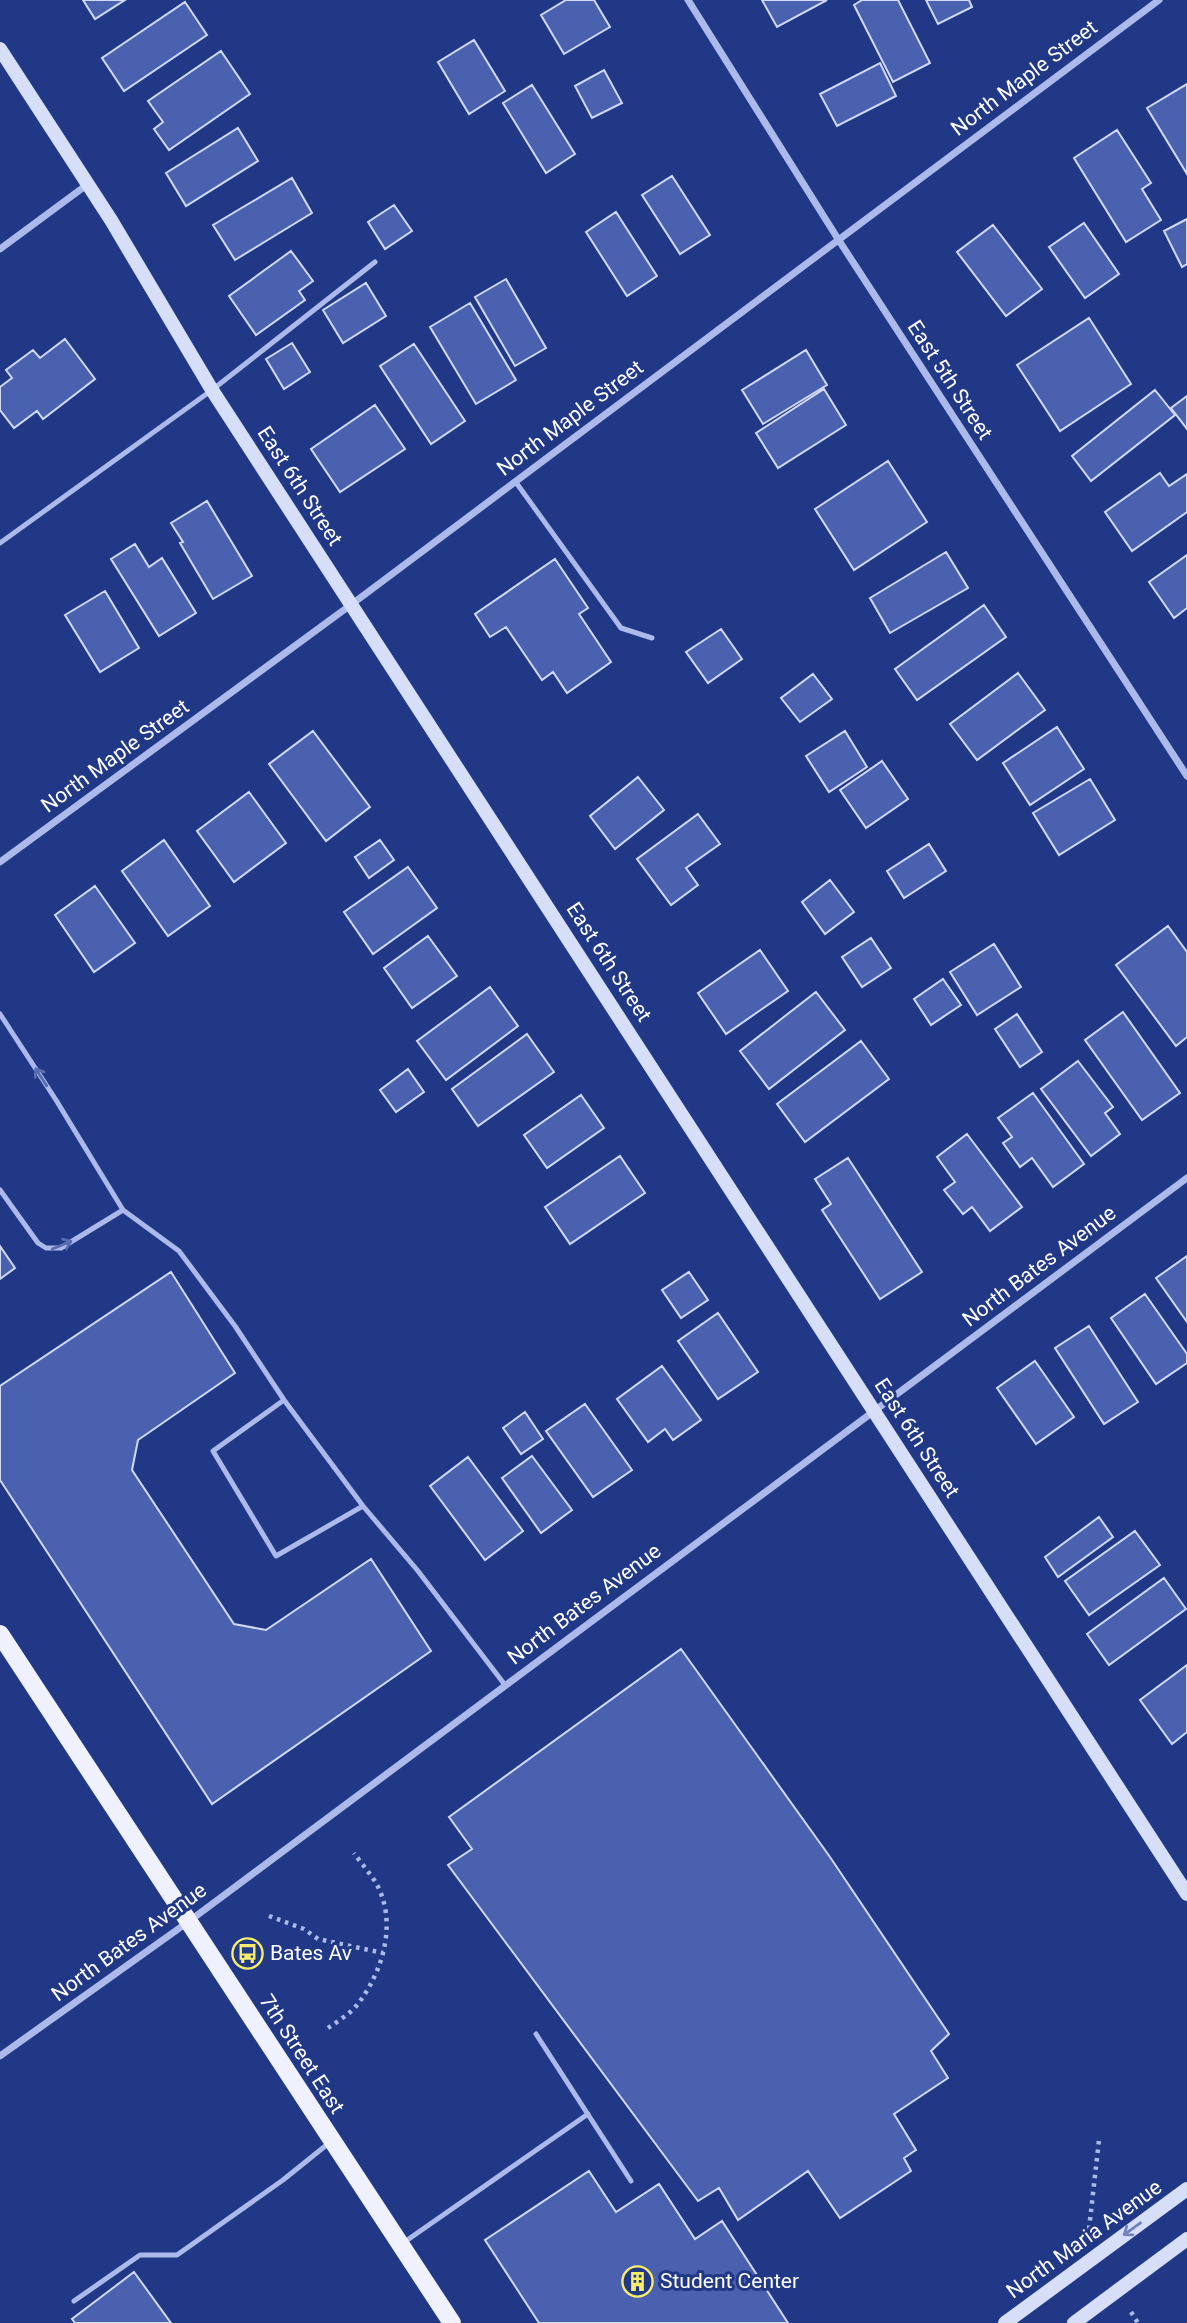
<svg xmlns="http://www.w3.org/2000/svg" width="1187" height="2323" font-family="Roboto,sans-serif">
  <rect width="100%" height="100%" fill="#213887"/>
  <!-- building -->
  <path fill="#4a61b0" stroke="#d0d9f7" stroke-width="2" d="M83,0H125L95,19Z
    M566,0H594L610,27L564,54L541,15Z
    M762,0H827L777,27Z
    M862,0H898L930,63L893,82L854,5Z
    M926,0H969L972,7L938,24Z
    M185,2L207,35L124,91L102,58Z
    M474,40L505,91L469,114L438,62Z
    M221,51L250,94L169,150L154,129L163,122L148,101Z
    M880,63L896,96L837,126L820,94Z
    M604,70L622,103L592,118L575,86Z
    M1187,84V174L1147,108Z
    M532,85L575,154L546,173L503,103Z
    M238,128L258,161L186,206L166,173Z
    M1117,130L1151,183L1142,189L1161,220L1126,242L1074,158Z
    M672,176L710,235L680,254L642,195Z
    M292,178L312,213L235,260L213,225Z
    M394,205L412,231L385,249L368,222Z
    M616,212L657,276L627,296L586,232Z
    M1187,219V264L1182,267L1164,231Z
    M1084,223L1119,274L1085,298L1049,247Z
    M993,225L1042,289L1006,316L957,252Z
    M291,251L313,281L299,291L305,300L256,335L229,296Z
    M506,279L546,348L515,366L475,297Z
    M366,283L386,316L343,343L323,310Z
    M470,303L516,380L476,404L430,327Z
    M1089,318L1131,384L1060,431L1017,365Z
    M65,339L95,379L43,419L37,411L14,428L0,410V387L12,378L6,370L33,350L40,358Z
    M292,343L310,372L284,389L266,359Z
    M414,344L465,421L431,444L380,366Z
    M806,350L827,385L763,424L742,390Z
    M824,389L846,425L778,468L756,433Z
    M1155,390L1175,415L1091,481L1072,456Z
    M1187,396V429L1171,408Z
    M375,405L405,449L340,492L311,449Z
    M888,461L927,522L854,570L815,509Z
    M1160,473L1169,486L1187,474V512L1132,551L1105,512Z
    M207,501L252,576L213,599L180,543L183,542L171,523Z
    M135,544L149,567L162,558L196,613L159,636L111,559Z
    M946,552L968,588L890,633L870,598Z
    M1187,555V608L1174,618L1149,582Z
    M555,559L588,608L579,614L611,662L567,693L553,672L542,680L506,627L490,637L475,614Z
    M105,591L139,648L100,672L65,615Z
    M984,605L1006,637L917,700L895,669Z
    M721,629L742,659L708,683L686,652Z
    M1018,673L1045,710L977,760L950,724Z
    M813,674L832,699L800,722L781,698Z
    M1057,727L1084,769L1030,805L1003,763Z
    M313,731L370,807L326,841L269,764Z
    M845,731L867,767L829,792L806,756Z
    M882,761L908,799L866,828L840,790Z
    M638,777L664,810L615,849L590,816Z
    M1090,779L1115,820L1059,855L1033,813Z
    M249,792L286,843L234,882L197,831Z
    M698,814L720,844L686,868L698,885L671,905L637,859Z
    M164,840L210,906L168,936L122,871Z
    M380,840L394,860L369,878L355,857Z
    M929,844L946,871L904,898L887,871Z
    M408,867L437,908L373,954L344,912Z
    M830,880L854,912L825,934L802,902Z
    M95,886L135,943L94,972L55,915Z
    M1168,926L1187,952V1037L1176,1046L1116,965Z
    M428,936L457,976L412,1008L384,968Z
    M871,938L891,968L862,987L842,957Z
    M994,944L1021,987L977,1015L950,972Z
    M760,950L788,991L726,1034L698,993Z
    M943,979L961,1005L931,1025L914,999Z
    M490,987L518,1026L446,1080L417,1041Z
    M816,992L845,1030L769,1089L740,1051Z
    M1123,1012L1180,1093L1142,1120L1085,1040Z
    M1017,1014L1042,1052L1020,1067L995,1029Z
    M527,1034L554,1072L478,1126L452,1089Z
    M861,1041L889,1079L805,1142L777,1104Z
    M1078,1061L1113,1107L1105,1113L1120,1134L1091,1156L1041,1089Z
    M408,1069L424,1092L396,1112L380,1090Z
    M1033,1093L1084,1164L1053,1187L1032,1158L1020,1167L1003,1143L1012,1137L998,1118Z
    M581,1095L604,1128L547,1168L524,1135Z
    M967,1134L1022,1207L990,1231L972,1207L963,1214L944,1190L955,1182L937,1157Z
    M620,1156L645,1193L570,1244L545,1207Z
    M848,1158L922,1272L880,1299L822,1210L831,1204L815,1179Z
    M0,1246L15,1268L0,1279Z
    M1187,1256V1322L1156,1278Z
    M171,1272L235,1373L138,1440L132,1470L234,1624L266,1630L371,1559L431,1651L212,1804L0,1480V1386Z
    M689,1272L708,1300L681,1318L662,1290Z
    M1145,1294L1187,1354V1363L1156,1384L1111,1318Z
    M718,1313L758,1372L718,1399L678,1341Z
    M1089,1326L1138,1402L1104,1424L1055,1348Z
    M1035,1361L1074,1417L1036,1444L997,1388Z
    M662,1366L701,1420L673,1440L665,1429L648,1442L617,1399Z
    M585,1404L632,1470L593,1497L546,1431Z
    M525,1412L543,1439L521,1454L503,1428Z
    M532,1456L572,1510L541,1533L502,1478Z
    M468,1457L523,1531L485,1560L430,1486Z
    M1099,1517L1113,1537L1058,1577L1045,1557Z
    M1135,1531L1160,1565L1089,1615L1065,1581Z
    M1164,1578L1186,1609L1109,1665L1087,1634Z
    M681,1649L830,1857L949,2034L931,2051L948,2078L894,2114L916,2150L904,2158L911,2171L840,2218L808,2171L738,2220L719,2188L698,2201L448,1865L472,1849L449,1817Z
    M1187,1665V1732L1172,1744L1140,1700Z
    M589,2171L616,2212L659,2184L695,2239L722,2221L788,2323H539L485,2240Z
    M134,2272L171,2323H75L72,2319Z"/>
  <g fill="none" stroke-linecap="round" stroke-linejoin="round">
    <!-- path -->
    <path stroke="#abbaea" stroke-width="4.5" stroke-dasharray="3.5 5" stroke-linecap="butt" d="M269,1916L304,1929L318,1939L383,1953
      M328,2028C338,2021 350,2014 357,2005C383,1972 398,1922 376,1883C370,1873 361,1863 354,1853
      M1089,2229L1099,2140
      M1131,2312L1138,2323"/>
    <!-- lane -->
    <path stroke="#abbaea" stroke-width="5" d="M515,481L621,628L652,638
      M0,543L212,390L375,262
      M0,1014L56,1100L123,1210L61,1248H46L38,1243L0,1190
      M123,1210L179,1251L235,1326L284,1400L363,1506L418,1571L505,1685
      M284,1400L213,1451L276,1556L363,1506
      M536,2034L631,2181
      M403,2243L588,2114
      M74,2301L140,2255H177L283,2180L329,2143"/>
    <!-- street -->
    <path stroke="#abbaea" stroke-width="7" d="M688,0L838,239L1187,776
      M0,249L88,184
      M0,862L352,604L1159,0
      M0,2056L188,1922L1187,1178"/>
    <!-- secondary -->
    <path stroke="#d6def8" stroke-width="14" d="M0,49L111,220L212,390L1187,1894
      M1005,2323L1187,2189
      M1074,2323L1187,2239"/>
    <!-- primary -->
    <path stroke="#eff2fe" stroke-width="18" d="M0,1634L452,2323"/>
  </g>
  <!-- one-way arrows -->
  <defs><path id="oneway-shaft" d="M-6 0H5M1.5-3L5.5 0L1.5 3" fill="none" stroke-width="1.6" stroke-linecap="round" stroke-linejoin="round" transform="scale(1.75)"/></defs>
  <g stroke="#586caf">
    <use href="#oneway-shaft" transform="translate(41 1077) rotate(-123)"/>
    <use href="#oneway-shaft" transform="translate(62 1245) rotate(-22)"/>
  </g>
  <use stroke="#7283ba" href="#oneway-shaft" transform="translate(1132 2229) rotate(144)"/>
  <!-- icons -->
  <defs>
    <symbol id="bus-ring" viewBox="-11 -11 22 22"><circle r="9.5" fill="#213887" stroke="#f7ec6c" stroke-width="1.5"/><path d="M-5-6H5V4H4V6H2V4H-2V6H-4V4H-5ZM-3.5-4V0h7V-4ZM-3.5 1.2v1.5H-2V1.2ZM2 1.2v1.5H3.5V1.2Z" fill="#f7ec6c"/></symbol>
    <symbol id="building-ring" viewBox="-11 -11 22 22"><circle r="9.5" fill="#213887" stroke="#f7ec6c" stroke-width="1.5"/><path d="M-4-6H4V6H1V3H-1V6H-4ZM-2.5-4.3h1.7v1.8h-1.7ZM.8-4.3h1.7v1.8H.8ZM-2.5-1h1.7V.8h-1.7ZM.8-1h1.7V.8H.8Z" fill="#f7ec6c"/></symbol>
  </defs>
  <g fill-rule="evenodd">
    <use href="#bus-ring" x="230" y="1936" width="35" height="35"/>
    <use href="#building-ring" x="620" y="2264" width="35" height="35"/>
  </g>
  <g text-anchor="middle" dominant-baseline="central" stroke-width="6" stroke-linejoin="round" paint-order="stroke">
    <!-- street labels -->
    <g font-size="21" fill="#fff" stroke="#213887">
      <text transform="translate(1024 78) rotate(-37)">North Maple Street</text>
      <text transform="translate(950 380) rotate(57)">East 5th Street</text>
      <text transform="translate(570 418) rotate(-37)">North Maple Street</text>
      <text transform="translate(300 486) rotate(57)">East 6th Street</text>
      <text transform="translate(115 756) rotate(-36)">North Maple Street</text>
      <text transform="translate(609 962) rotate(57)">East 6th Street</text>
      <text transform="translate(1039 1266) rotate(-37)">North Bates Avenue</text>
      <text transform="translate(917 1438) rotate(57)">East 6th Street</text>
      <text transform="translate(584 1604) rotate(-37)">North Bates Avenue</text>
      <text transform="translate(129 1942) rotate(-36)">North Bates Avenue</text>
      <text transform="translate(302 2054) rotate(57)">7th Street East</text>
      <text transform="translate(1084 2239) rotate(-36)">North Maria Avenue</text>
    </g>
    <!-- poi labels -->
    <g font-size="21" fill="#fff" stroke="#213887" text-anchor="start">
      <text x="270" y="1953">Bates Av</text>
      <text x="660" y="2281">Student Center</text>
    </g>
  </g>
</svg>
